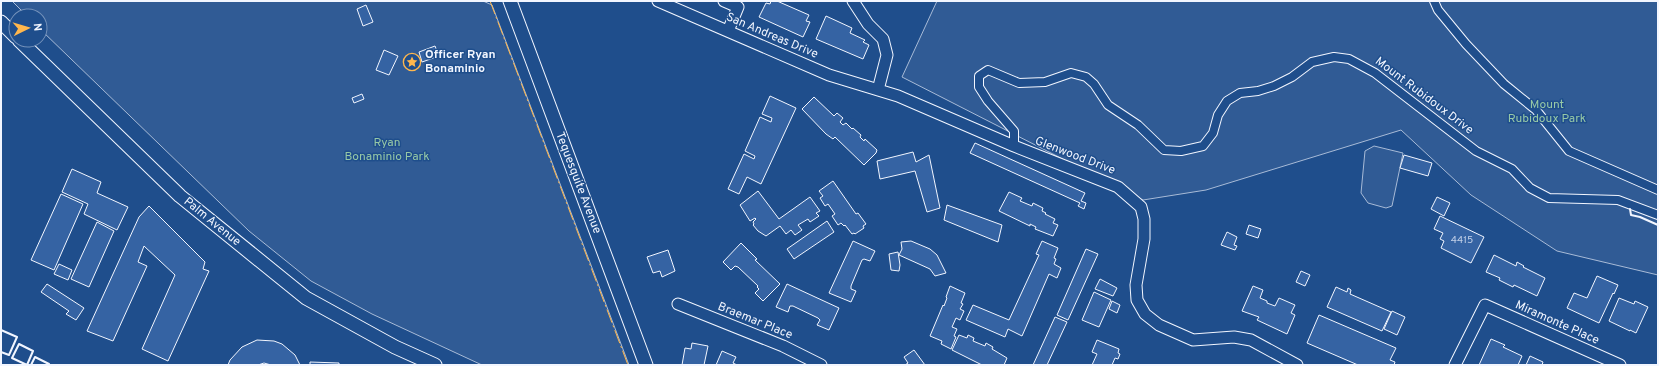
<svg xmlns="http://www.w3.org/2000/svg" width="1659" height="366" font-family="Overpass,sans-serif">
  <rect width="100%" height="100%" fill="#1f4e8c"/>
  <!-- green -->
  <path fill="#305b95" stroke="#a8bbd7" d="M12,1H483L492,5L629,365H482L372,314L311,281L249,231L40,29V16H27Z
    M937,1H1658V275L1557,251L1471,195L1401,130L1206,190L1143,200L902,77Z
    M1374,146L1403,153L1392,206L1386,208L1368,203L1361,193L1365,151Z"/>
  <!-- building -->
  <path fill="#3563a3" stroke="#f2f6ff" d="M771,1H777L809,15L806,21L810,22L803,37L759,17L766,3L770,4Z
    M366,5L373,22L363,26L357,9Z
    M826,16L852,28L850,33L865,40L863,42L869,45L863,59L816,39Z
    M435,46L439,56L422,62L419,52Z
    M384,50L398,56L389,75L376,70Z
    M362,94L364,99L354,103L352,98Z
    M770,96L796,108L761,184L747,177L739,194L728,189L744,154L754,159L755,156L745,151L760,117L771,122L772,118L762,114Z
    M814,97L834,116L837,113L843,118L840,122L843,125L846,123L852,129L853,128L861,135L860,137L864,141L865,139L877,150L876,153L864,165L835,137L833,139L826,134L802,109Z
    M975,143L1085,193L1081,201L1086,203L1084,209L1078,206L1080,203L970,153Z
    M913,152L916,162L929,155L940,208L927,212L915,171L880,179L877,161Z
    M1404,155L1432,163L1428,176L1400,168Z
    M72,169L101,182L97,193L128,207L117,230L84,214L88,204L62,192Z
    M833,181L856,214L858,213L866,224L863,226L864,228L855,234L854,233L852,234L845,225L844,226L841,223L838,225L832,216L835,214L828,204L825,206L820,198L823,196L819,191Z
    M758,191L779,219L810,197L820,211L816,213L819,216L810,222L808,219L798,225L802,230L795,235L791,230L786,234L780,226L766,236L758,231L753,225L754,224L753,222L756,219L755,218L750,221L740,205Z
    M1009,192L1022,198L1020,201L1032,206L1033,203L1043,208L1042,211L1046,213L1045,214L1055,219L1053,223L1058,225L1053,236L1035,229L1036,227L1030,224V226L999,211Z
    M61,194L83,204L54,270L31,260Z
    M1437,197L1450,203L1444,216L1431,209Z
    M947,205L1002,225L998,242L944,220Z
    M149,206L205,262L203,269L209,271L168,361L142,349L175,275L144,246L138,262L147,266L113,341L87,331L139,217Z
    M1440,216L1484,237L1471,263L1441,248L1444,241L1440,239L1443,233L1434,229Z
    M827,221L834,232L794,259L787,249Z
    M97,222L114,231L89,287L71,279Z
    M1249,225L1261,229L1258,238L1246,234Z
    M1227,232L1237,237L1234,245L1237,246L1235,250L1221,245Z
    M853,241L875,251L870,261L864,259L862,260L851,286V289L856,291L851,302L829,293Z
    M911,241L930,249L937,255L946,273L935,276L930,269L899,255L902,249L901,242Z
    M1042,241L1058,248L1054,258L1056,259L1054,264L1061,268L1057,278L1049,274L1022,336L1008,329L1005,337L966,320L973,305L1009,320L1039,255L1036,254Z
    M741,243L757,259L755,260L780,284L763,301L755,293L759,289L757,287L758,286L738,267L735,266L731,270L723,262Z
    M1086,249L1098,254L1068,320L1057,315Z
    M668,250L675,271L662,277L660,271L653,273L647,257Z
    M898,252L900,265L899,271L891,270L889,254Z
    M1494,255L1516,266L1517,262L1524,266L1523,267L1545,278L1537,296L1514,285L1513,287L1499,280L1500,278L1486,272Z
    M59,264L72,270L68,280L54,274Z
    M1301,271L1310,275L1305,286L1296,282Z
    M1597,276L1618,285L1614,294L1613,293L1599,323L1567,308L1574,293L1587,298Z
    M1100,279L1117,288L1113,296L1095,289Z
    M47,284L84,308L76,320L66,314L69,311L41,292Z
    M787,284L839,308L829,330L817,325L820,320L818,318L793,306H790L788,312L776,307Z
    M950,286L965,293L961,303L963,304L960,309L964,311L960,320L956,318L952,327L957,329L954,336L956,337L951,349L941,344L942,341L930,336L943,305L944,306L947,298L946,297Z
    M1253,286L1263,290L1260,298L1267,301V303L1275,306L1279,298L1295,305L1291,313L1295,315L1287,334L1257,320L1259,317L1242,311Z
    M1336,287L1347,292L1348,288L1351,290L1350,294L1391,312L1382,331L1327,307Z
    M1094,292L1111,300L1099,327L1082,320Z
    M1619,298L1634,304L1635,301L1648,307L1636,333L1630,330V331L1609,321Z
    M1112,301L1120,305L1117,313L1109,309Z
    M1392,311L1405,317L1397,335L1384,329Z
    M1319,315L1396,348L1390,360L1395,362L1394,365H1358L1307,343Z
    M1055,317L1067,322L1047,365H1033Z
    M959,335L967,338L968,335L974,338L973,341L985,346L986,343L993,347L992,349L1007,358L1004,365H982L952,350Z
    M1491,339L1505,345L1503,347L1522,356L1518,365H1479Z
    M257,340L274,341L282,344L295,355L300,365H271L264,363L258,365H228L230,360L242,347Z
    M1097,340L1119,349L1118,353L1120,354L1118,359L1115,358L1112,365H1092L1097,354L1092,352Z
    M692,343L708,346L704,365H682L685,348L691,349Z
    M914,350L925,365H905L908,363L904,357Z
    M722,351L736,357L733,363L737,365H716Z
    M1530,356L1543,362L1542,365H1526Z
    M310,362L339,363V365H310Z"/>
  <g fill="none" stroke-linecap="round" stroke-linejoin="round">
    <defs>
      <path id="pedestrian" d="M1434,1L1438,10L1466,44L1504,84L1536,110L1569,151L1658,190
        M1014,146V131L988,101L979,87V76L988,70L1019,83L1045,82L1071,73L1086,77L1094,84L1108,105L1138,125L1164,150L1181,151L1203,146L1213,133L1218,115L1227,101L1240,93L1258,91L1274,86L1292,77L1312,62L1334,57L1349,59L1375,73L1476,151L1512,169L1530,188L1549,198L1618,200L1658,215"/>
      <path id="minor" d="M658,1L829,75L898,96L1014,146L1118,187L1141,207L1144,219V239L1136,285L1137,300L1145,314L1159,325L1193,340L1234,337L1251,340L1297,365
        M724,1L738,7L728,31
        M853,1L868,24L883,39L887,55L878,90
        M678,304L783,346L821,365
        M1455,365L1485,305L1620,365"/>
      <path id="tertiary" d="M510,1L646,365
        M1,22L16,37
        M19,40L180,196L306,298L395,347L435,365"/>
    </defs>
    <!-- pedestrian casing -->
    <use href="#pedestrian" stroke="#f2f6ff" stroke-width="10"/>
    <!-- minor casing -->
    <use href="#minor" stroke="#f2f6ff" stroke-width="13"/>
    <!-- tertiary casing -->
    <use href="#tertiary" stroke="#f2f6ff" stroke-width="15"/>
    <!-- pedestrian -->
    <use href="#pedestrian" stroke="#1f4e8c" stroke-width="8"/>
    <!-- minor -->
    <use href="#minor" stroke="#1f4e8c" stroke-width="11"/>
    <!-- tertiary -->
    <use href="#tertiary" stroke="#1f4e8c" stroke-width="13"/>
    <!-- wall -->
    <path stroke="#f2f6ff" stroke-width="2" d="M1630,209L1631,215L1640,217L1658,225
      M1,330L17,337L9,355L1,352
      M19,344L33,351L27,365L12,358Z
      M31,365L35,357L49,364V365"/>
    <!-- power -->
    <path stroke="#ffb74d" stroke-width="1" stroke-dasharray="14 3 2 3" stroke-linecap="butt" d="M490,1L628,365"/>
  </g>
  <!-- icons -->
  <defs>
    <symbol id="sight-ring" viewBox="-11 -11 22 22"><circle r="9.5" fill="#1f4e8c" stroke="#ffb74d" stroke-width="1.5"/><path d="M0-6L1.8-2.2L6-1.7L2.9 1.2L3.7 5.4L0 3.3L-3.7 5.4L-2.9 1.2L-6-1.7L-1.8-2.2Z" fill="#ffb74d"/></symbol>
  </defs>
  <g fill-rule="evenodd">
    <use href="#sight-ring" x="402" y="52" width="20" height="20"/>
  </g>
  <g text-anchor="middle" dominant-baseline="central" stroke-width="3" stroke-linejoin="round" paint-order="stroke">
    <!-- number labels -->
    <g font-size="10" fill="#c3d1e8">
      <text x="1462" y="240">4415</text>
    </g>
    <!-- street labels -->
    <g font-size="12" fill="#f2f6ff" stroke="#1f4e8c">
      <text transform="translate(772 36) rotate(23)">San Andreas Drive</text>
      <text transform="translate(1424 96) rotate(37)">Mount Rubidoux Drive</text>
      <text transform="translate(1075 156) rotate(21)">Glenwood Drive</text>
      <text transform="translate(578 183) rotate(69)">Tequesquite Avenue</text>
      <text transform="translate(212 222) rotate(39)">Palm Avenue</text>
      <text transform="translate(755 321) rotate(22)">Braemar Place</text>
      <text transform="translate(1557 323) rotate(24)">Miramonte Place</text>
    </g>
    <!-- poi labels -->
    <g font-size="12" font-weight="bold" fill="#f2f6ff" stroke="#1f4e8c" text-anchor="start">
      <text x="425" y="55">Officer Ryan<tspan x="425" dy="14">Bonaminio</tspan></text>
    </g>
    <!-- park labels -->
    <g font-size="12" fill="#97c8a6" stroke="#1f4e8c">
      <text x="1547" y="105">Mount<tspan x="1547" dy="14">Rubidoux Park</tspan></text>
      <text x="387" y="143">Ryan<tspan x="387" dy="14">Bonaminio Park</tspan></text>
    </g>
  </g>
  <!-- border -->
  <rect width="1659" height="366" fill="none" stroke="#f2f6ff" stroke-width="4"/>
  <!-- north arrow -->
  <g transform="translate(28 28) rotate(85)"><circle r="19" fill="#1f4e8c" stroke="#7391ba"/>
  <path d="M0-3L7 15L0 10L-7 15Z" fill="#ffb74d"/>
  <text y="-6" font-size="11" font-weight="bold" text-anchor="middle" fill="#f2f6ff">N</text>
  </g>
</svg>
